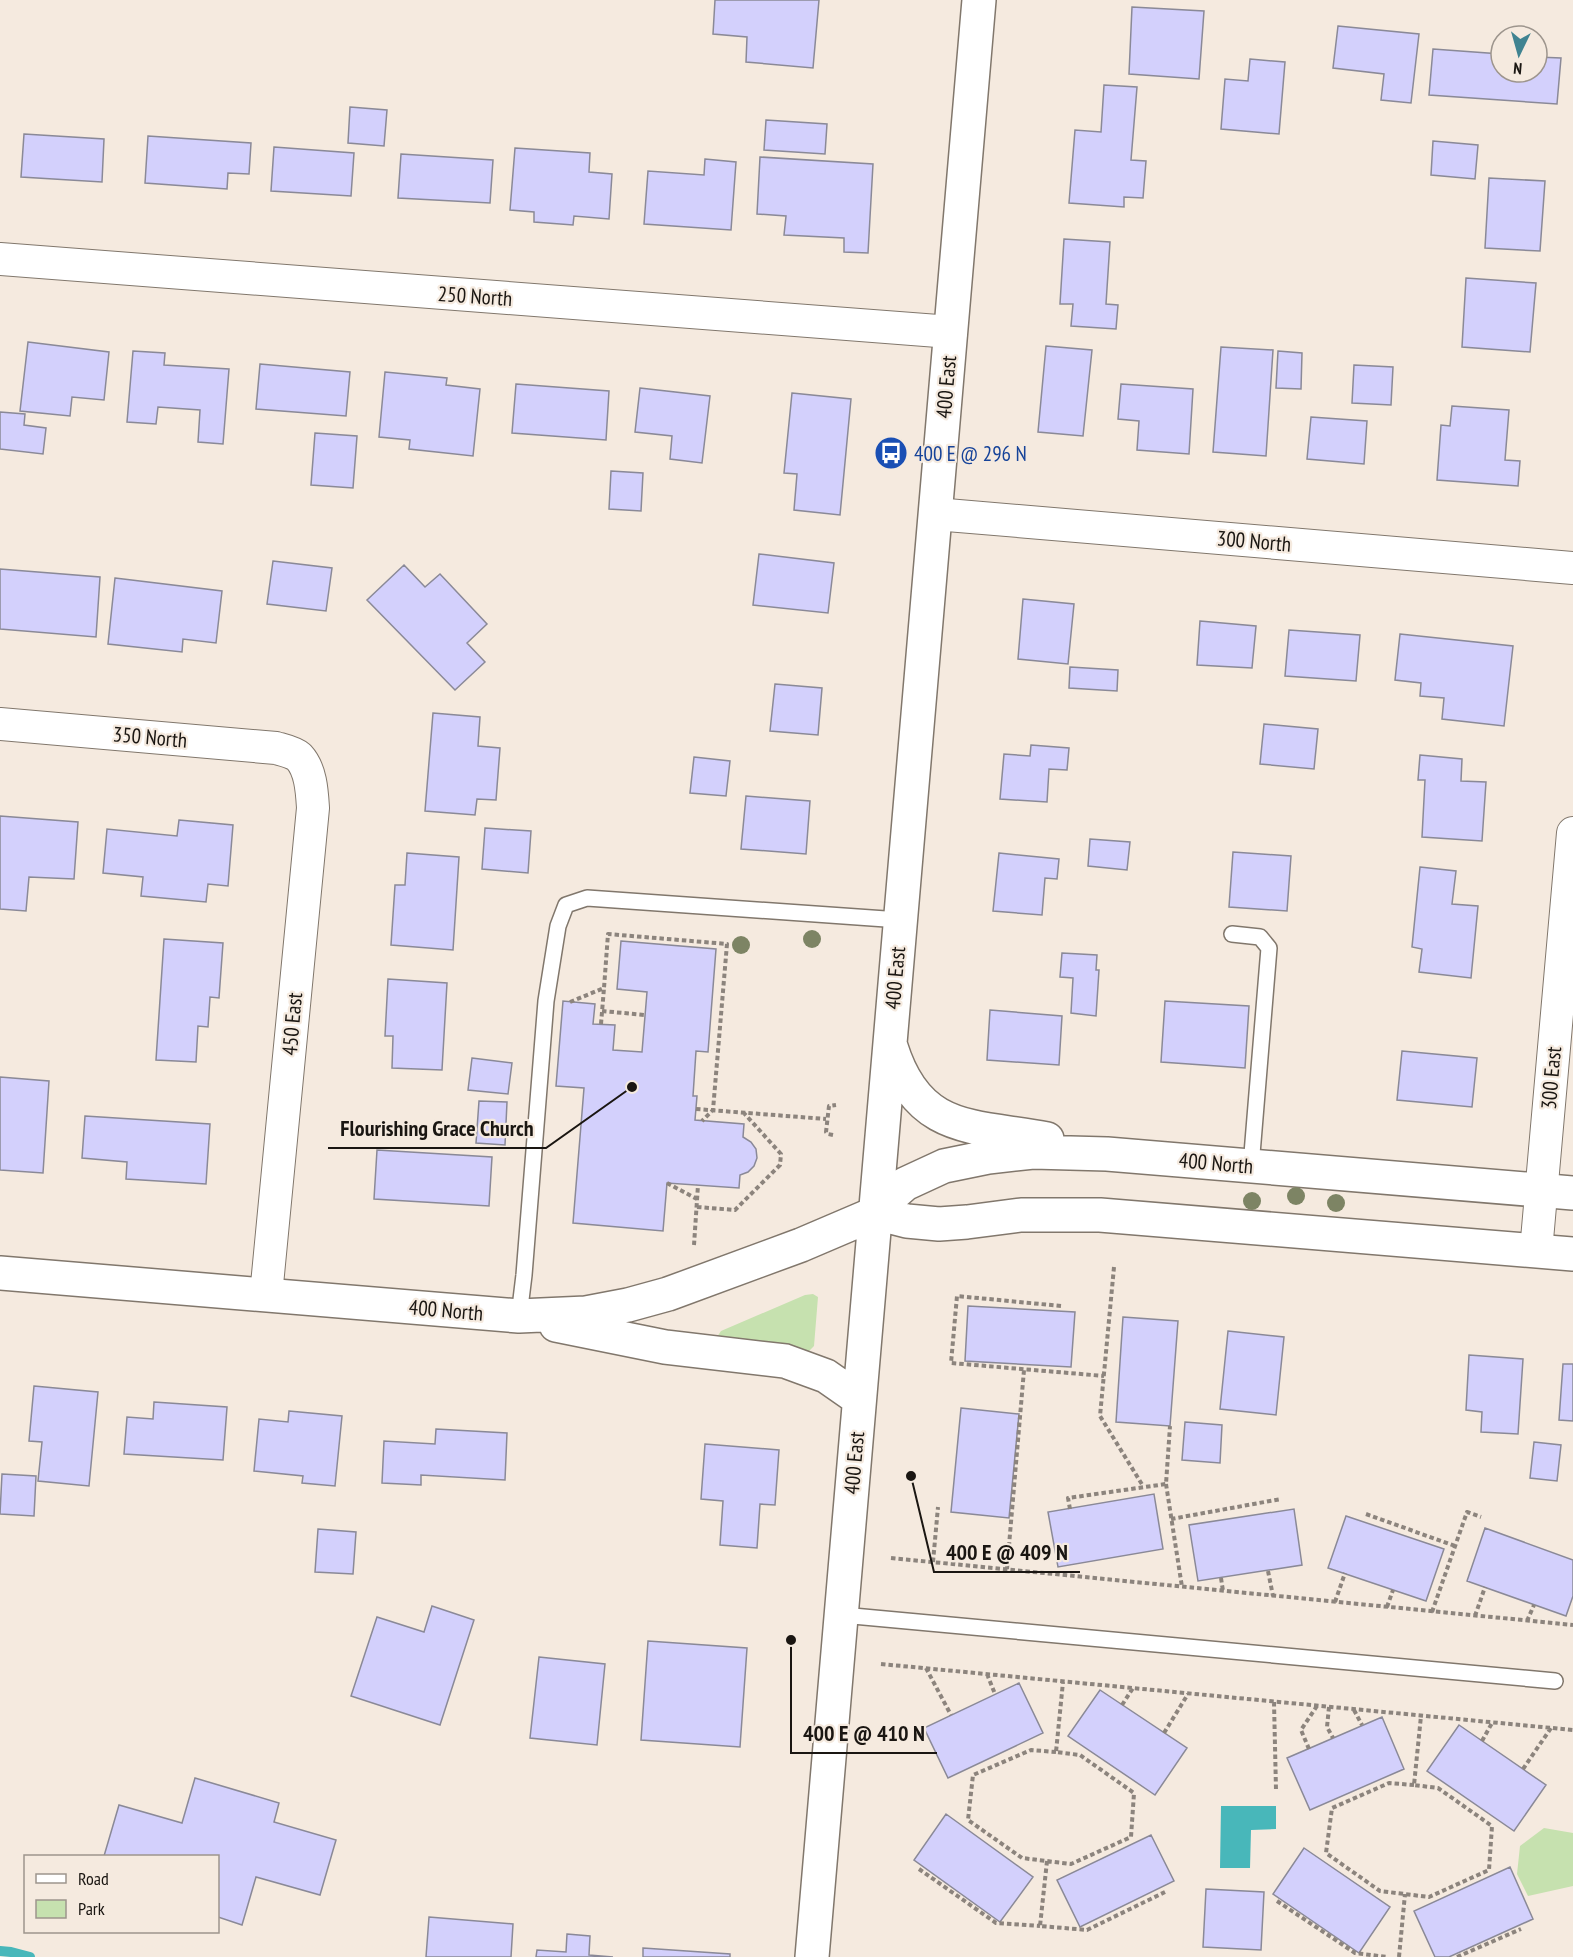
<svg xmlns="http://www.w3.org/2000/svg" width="1573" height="1957" font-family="'PT Sans Narrow',sans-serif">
  <rect width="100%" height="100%" fill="#f5eadf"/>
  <!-- green -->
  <path fill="#c6e1af" d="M813,1294L818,1297L814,1346L804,1356L717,1337L721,1331L805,1295Z
    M1544,1828L1573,1833V1886L1528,1896L1517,1874L1520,1846Z"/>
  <!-- water -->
  <path fill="#48b7ba" d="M1221,1806H1276V1829L1251,1830L1250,1868H1220Z"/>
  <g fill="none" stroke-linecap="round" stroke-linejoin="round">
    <!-- stream -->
    <path stroke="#48b7ba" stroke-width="10" d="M0,1951L11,1952L30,1957"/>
  </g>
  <!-- building -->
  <path fill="#d3d0fc" stroke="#8a8997" stroke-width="1.5" d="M715,0H819L813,68L746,62L747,37L713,34Z
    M1132,7L1204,11L1199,79L1129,74Z
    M1338,26L1419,34L1411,103L1381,100L1384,74L1333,68Z
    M1433,49L1501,54V72H1537V57L1561,58L1557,104L1429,95Z
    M1250,59L1285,62L1279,134L1221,129L1225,79L1248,81Z
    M1104,85L1137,87L1131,160L1146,161L1143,198L1124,197V207L1069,203L1075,130L1101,132Z
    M350,107L387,110L384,146L348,143Z
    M766,120L827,124L825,154L764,150Z
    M24,134L104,139L102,182L21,177Z
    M148,136L251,143L249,174L228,173L227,189L145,183Z
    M1433,141L1478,145L1475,179L1431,175Z
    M274,147L354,153L351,196L271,191Z
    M515,148L590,153L589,172L612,174L609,219L574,216L573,225L534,222V212L510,210Z
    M401,154L493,160L490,203L398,198Z
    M760,157L873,164L868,253L844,252V238L784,235L786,216L757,214Z
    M705,159L736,162L731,230L644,224L648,171L704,175Z
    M1489,178L1545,181L1540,251L1485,248Z
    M1064,239L1110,242L1106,304L1118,305L1116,329L1071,326L1073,304H1060Z
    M1466,278L1536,283L1530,352L1462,347Z
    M28,342L109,352L104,400L72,397L70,416L20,411Z
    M1046,346L1092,350L1083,436L1038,432Z
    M1221,347L1273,350L1266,456L1213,452Z
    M133,351L165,353L164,365L229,369L223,444L198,442L200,410L158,407L156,424L127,422Z
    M1278,351L1302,353L1301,389L1276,388Z
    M260,364L350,372L346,416L256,409Z
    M1354,365L1393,367L1391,405L1352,403Z
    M385,372L447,378L446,385L480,389L473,456L409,449L410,440L379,437Z
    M516,384L609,391L606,440L512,433Z
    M1121,384L1193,389L1189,454L1137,450L1139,421L1118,419Z
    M640,388L710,396L702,463L670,459L672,436L635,432Z
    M792,393L851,399L840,515L794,510L797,474L784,473Z
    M1452,406L1509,410L1505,460L1520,461L1518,486L1437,480L1441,425L1450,426Z
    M0,412L25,414L24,425L46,428L43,454L0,449Z
    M1311,417L1367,421L1364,464L1307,459Z
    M315,433L357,436L353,488L311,485Z
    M611,471L643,473L641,511L609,509Z
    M759,554L834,563L828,613L753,605Z
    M273,561L332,568L326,611L267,604Z
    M404,565L425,587L440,574L487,624L467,643L485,662L455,690L367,600Z
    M0,569L100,577L96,637L0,629Z
    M115,578L222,591L216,643L183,639L182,652L108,644Z
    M1023,599L1074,604L1068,664L1018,659Z
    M1200,621L1256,626L1252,668L1197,665Z
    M1289,630L1360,635L1356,681L1285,676Z
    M1400,634L1513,646L1504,726L1442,719L1444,698L1420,696L1421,683L1395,680Z
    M1070,667L1118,670L1117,691L1069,688Z
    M775,684L822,688L818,735L770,731Z
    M433,713L480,717L478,746L500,748L496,800L477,799L475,815L425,811Z
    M1264,724L1318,729L1314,769L1260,764Z
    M1031,745L1069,748L1067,770L1049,769L1047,802L1000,799L1004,754L1030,756Z
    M1420,755L1462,759L1461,781L1486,782L1482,841L1422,837L1425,780H1418Z
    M694,757L730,761L726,796L690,793Z
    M746,796L810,801L806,854L741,849Z
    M0,816L78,822L74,879L29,877L26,911L0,909Z
    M179,820L233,825L228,886L208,884L206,902L141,896L143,877L103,873L107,829L177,836Z
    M485,828L531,831L528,873L482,869Z
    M1090,839L1130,842L1127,870L1088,866Z
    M1233,852L1291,856L1287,911L1229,907Z
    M407,853L459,857L453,950L391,945L395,885H405Z
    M999,853L1059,859L1057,879L1045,878L1042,915L993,911Z
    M1420,867L1456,871L1452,904L1478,906L1471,978L1419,972L1422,949L1412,947Z
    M164,939L223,943L219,998L210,997L208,1027L198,1026L196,1062L156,1060Z
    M621,941L716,949L708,1052L696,1051L693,1096H697L695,1120L744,1124L743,1137L751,1142L756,1149L757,1158L754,1166L748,1172L740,1175L739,1188L667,1183L663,1231L573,1223L584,1088L556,1086L563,1001L595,1004L593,1024L615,1025L613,1050L642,1052L647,992L617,989Z
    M1062,953L1097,955L1096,970H1099L1096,1016L1071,1013L1073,978L1060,977Z
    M388,979L447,983L442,1070L392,1068L393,1036H385Z
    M1165,1001L1249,1006L1245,1068L1161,1062Z
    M990,1010L1062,1016L1059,1065L987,1060Z
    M1402,1051L1477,1058L1472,1107L1397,1100Z
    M472,1058L512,1063L508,1094L468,1090Z
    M0,1077L49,1081L43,1173L0,1170Z
    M479,1101L507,1102L505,1145L476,1143Z
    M85,1116L210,1124L206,1184L126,1179L127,1162L82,1158Z
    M377,1150L492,1157L489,1206L374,1199Z
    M968,1306L1075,1312L1071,1367L965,1361Z
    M1123,1317L1178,1321L1170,1426L1116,1422Z
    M1228,1331L1284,1337L1276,1415L1220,1409Z
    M1469,1355L1523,1359L1518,1434L1481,1432L1482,1412L1466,1410Z
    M1563,1364H1573V1421L1559,1420Z
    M34,1386L98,1392L89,1486L38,1481L42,1442L29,1441Z
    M154,1402L227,1407L223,1460L124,1454L127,1417L153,1419Z
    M961,1408L1019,1414L1009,1518L951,1512Z
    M289,1411L342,1416L335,1486L302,1483L303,1476L254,1471L259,1419L288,1422Z
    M1185,1422L1222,1425L1220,1463L1182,1460Z
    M436,1429L507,1433L505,1480L421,1475V1485L382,1483L384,1441L435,1444Z
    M1534,1442L1561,1445L1557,1481L1530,1478Z
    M705,1444L779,1450L775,1505L760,1504L757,1548L720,1545L723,1501L701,1499Z
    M2,1474L36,1476L34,1516L0,1514Z
    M1154,1494L1163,1549L1058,1567L1048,1512Z
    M1294,1509L1302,1565L1198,1581L1189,1525Z
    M1346,1516L1444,1549L1426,1601L1328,1568Z
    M1485,1528L1573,1560V1596L1566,1616L1467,1581Z
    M318,1529L356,1532L353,1574L315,1572Z
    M432,1606L474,1620L440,1725L351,1696L377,1617L424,1632Z
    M648,1641L747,1648L740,1747L641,1740Z
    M539,1657L605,1664L597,1745L530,1738Z
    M1019,1683L1043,1733L948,1778L924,1728Z
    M1100,1690L1187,1748L1155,1795L1068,1736Z
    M1382,1717L1404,1769L1310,1810L1287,1758Z
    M1459,1725L1546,1785L1514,1831L1427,1771Z
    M195,1778L279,1803L274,1822L336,1840L320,1895L256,1877L242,1925L218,1917V1856H104L119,1805L182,1823Z
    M946,1814L1033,1877L1000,1922L914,1860Z
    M1151,1835L1174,1881L1080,1927L1057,1880Z
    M1304,1848L1390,1907L1359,1953L1273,1894Z
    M1510,1867L1533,1919L1449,1957H1435L1414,1911Z
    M1206,1889L1264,1892L1261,1950L1203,1947Z
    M429,1917L513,1924L511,1957H426Z
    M567,1934L590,1936L589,1955L613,1957H536L537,1950L566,1952Z
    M643,1948L730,1954V1957H643Z"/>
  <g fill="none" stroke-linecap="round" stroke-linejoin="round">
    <defs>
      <path id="service" d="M1232,934L1260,937L1269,948L1251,1166
        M519,1316L524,1275L546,1001L558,926L566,905L587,898L900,920
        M842,1615L1555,1681"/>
      <path id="minor" d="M0,259L951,332
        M935,514L1573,568
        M0,724L276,748C283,750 293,752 299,757C311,770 312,792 313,808L266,1295
        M1536,1251L1573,833"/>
      <path id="secondary" d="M891,1047C918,1134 973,1125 1047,1139
        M876,1213L907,1221L939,1224L967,1222L1021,1215H1100L1573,1254
        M0,1273L519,1316L586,1313L628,1305L668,1294L801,1245L876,1213L889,1198L905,1184L944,1166L988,1157L1033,1152L1107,1154L1573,1193
        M556,1325L665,1347L785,1361L826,1376L859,1399
        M812,1957L979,0"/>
    </defs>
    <!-- service casing -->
    <use href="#service" stroke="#81776c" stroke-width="18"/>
    <!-- minor casing -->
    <use href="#minor" stroke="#81776c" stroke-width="34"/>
    <!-- secondary casing -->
    <use href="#secondary" stroke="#81776c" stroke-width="36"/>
    <!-- path -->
    <path stroke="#8c847d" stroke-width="4" stroke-dasharray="4.5 3" stroke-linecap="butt" d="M570,1002L604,988L608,934L727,944L713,1110L702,1121
      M602,1011L645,1015
      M601,1024L604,988
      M696,1109L826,1119
      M833,1135L828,1134L826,1132L829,1106L836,1105
      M667,1183L697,1199
      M697,1207L735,1210L780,1165L781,1154L743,1112
      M694,1245L698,1185
      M1114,1267L1100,1416L1143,1486
      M1061,1306L957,1296L951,1363L1104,1376
      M1166,1484L1182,1587
      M1070,1509L1068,1498L1166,1484L1170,1426
      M1366,1514L1455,1546
      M1171,1519L1281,1499
      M891,1558L1573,1625
      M933,1562L938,1507
      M1007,1569L1024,1370
      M1268,1571L1273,1596
      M1221,1578L1223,1591
      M1335,1602L1345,1573
      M1387,1607L1393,1590
      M1432,1612L1467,1512L1481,1517
      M1475,1616L1485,1587
      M1527,1621L1534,1605
      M881,1664L1573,1730
      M926,1668L951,1715
      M987,1674L995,1694
      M1274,1702L1276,1790
      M1122,1705L1133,1688
      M1329,1707L1327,1727L1333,1738
      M1354,1710L1362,1725
      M1164,1733L1188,1694
      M1482,1741L1492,1723
      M1309,1749L1301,1730L1317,1706
      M1056,1752L1031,1750L973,1775L968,1820L1022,1858L1071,1864L1131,1837L1134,1793L1080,1755L1056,1752L1063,1682
      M1523,1769L1551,1728
      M1414,1785L1389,1783L1332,1808L1326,1853L1380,1891L1429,1897L1489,1870L1492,1826L1438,1788L1414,1785L1421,1716
      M1047,1861L1040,1926L1087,1930L1165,1892
      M919,1869L996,1923L1040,1926
      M1277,1901L1355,1953L1387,1957
      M1399,1957L1405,1894
      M1457,1957L1521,1929"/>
    <!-- service -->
    <use href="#service" stroke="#fff" stroke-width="15"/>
    <!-- minor -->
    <use href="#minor" stroke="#fff" stroke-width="32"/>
    <!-- secondary -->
    <use href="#secondary" stroke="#fff" stroke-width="33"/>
  </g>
  <!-- trees -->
  <g fill="#7d8464">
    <circle cx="812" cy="939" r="9"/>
    <circle cx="741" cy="945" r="9"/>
    <circle cx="1296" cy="1196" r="9"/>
    <circle cx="1252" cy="1201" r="9"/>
    <circle cx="1336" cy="1203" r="9"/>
  </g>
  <!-- icons -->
  <defs>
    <symbol id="bus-disc" viewBox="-11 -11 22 22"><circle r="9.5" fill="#1a4fb4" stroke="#f5eadf"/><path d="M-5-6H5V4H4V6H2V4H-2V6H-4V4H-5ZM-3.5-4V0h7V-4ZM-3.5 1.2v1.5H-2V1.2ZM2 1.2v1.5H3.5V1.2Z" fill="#fff"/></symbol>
  </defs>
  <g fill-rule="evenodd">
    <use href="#bus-disc" x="872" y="434" width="38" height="38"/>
  </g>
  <g text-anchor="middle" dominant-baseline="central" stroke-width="4.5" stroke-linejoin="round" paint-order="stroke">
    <!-- street labels -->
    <g font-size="21" fill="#1a1612" stroke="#f5eadf">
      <text transform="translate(475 296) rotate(4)">250 North</text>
      <text transform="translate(946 387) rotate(-85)">400 East</text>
      <text transform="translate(1254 541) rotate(5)">300 North</text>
      <text transform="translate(150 737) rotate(5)">350 North</text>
      <text transform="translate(895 978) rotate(-85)">400 East</text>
      <text transform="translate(292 1024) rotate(-85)">450 East</text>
      <text transform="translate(1551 1078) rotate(-85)">300 East</text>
      <text transform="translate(1216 1163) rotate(5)">400 North</text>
      <text transform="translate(446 1310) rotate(5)">400 North</text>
      <text transform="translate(854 1463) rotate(-85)">400 East</text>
    </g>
    <!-- transit labels -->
    <g font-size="21" fill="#164399" stroke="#f5eadf" text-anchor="start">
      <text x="914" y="453">400 E @ 296 N</text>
    </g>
  </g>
  <!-- callouts -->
  <path fill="none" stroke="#1a1612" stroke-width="2" d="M632 1087L546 1148H328M911 1476L934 1572H1080M791 1640L791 1753H937"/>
  <g fill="#1a1612" stroke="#f5eadf" stroke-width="2">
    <circle cx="632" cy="1087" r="6"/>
    <circle cx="911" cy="1476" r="6"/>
    <circle cx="791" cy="1640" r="6"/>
  </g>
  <g font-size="22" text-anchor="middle" font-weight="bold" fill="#1a1612" stroke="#f5eadf" stroke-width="4.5" stroke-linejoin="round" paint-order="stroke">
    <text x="437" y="1136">Flourishing Grace Church</text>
    <text x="1007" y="1560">400 E @ 409 N</text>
    <text x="864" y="1741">400 E @ 410 N</text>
  </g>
  <!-- legend -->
  <rect x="24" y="1855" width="195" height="78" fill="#f5eadf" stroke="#9d958d" stroke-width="1.5"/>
  <rect x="36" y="1874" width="30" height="9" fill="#ffffff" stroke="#9d958d" stroke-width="1.5"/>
  <text x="78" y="1885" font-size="18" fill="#1a1612">Road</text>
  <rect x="36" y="1900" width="30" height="18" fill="#c6e1af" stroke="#9d958d" stroke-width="1.5"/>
  <text x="78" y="1915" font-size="18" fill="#1a1612">Park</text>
  <!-- north arrow -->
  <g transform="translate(1519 54) rotate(185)"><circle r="28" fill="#f5eadf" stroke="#9d958d" stroke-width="1.5"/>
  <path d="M0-4.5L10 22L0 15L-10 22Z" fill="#3f8391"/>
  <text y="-9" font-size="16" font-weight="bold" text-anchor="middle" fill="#1a1612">N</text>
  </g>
</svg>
